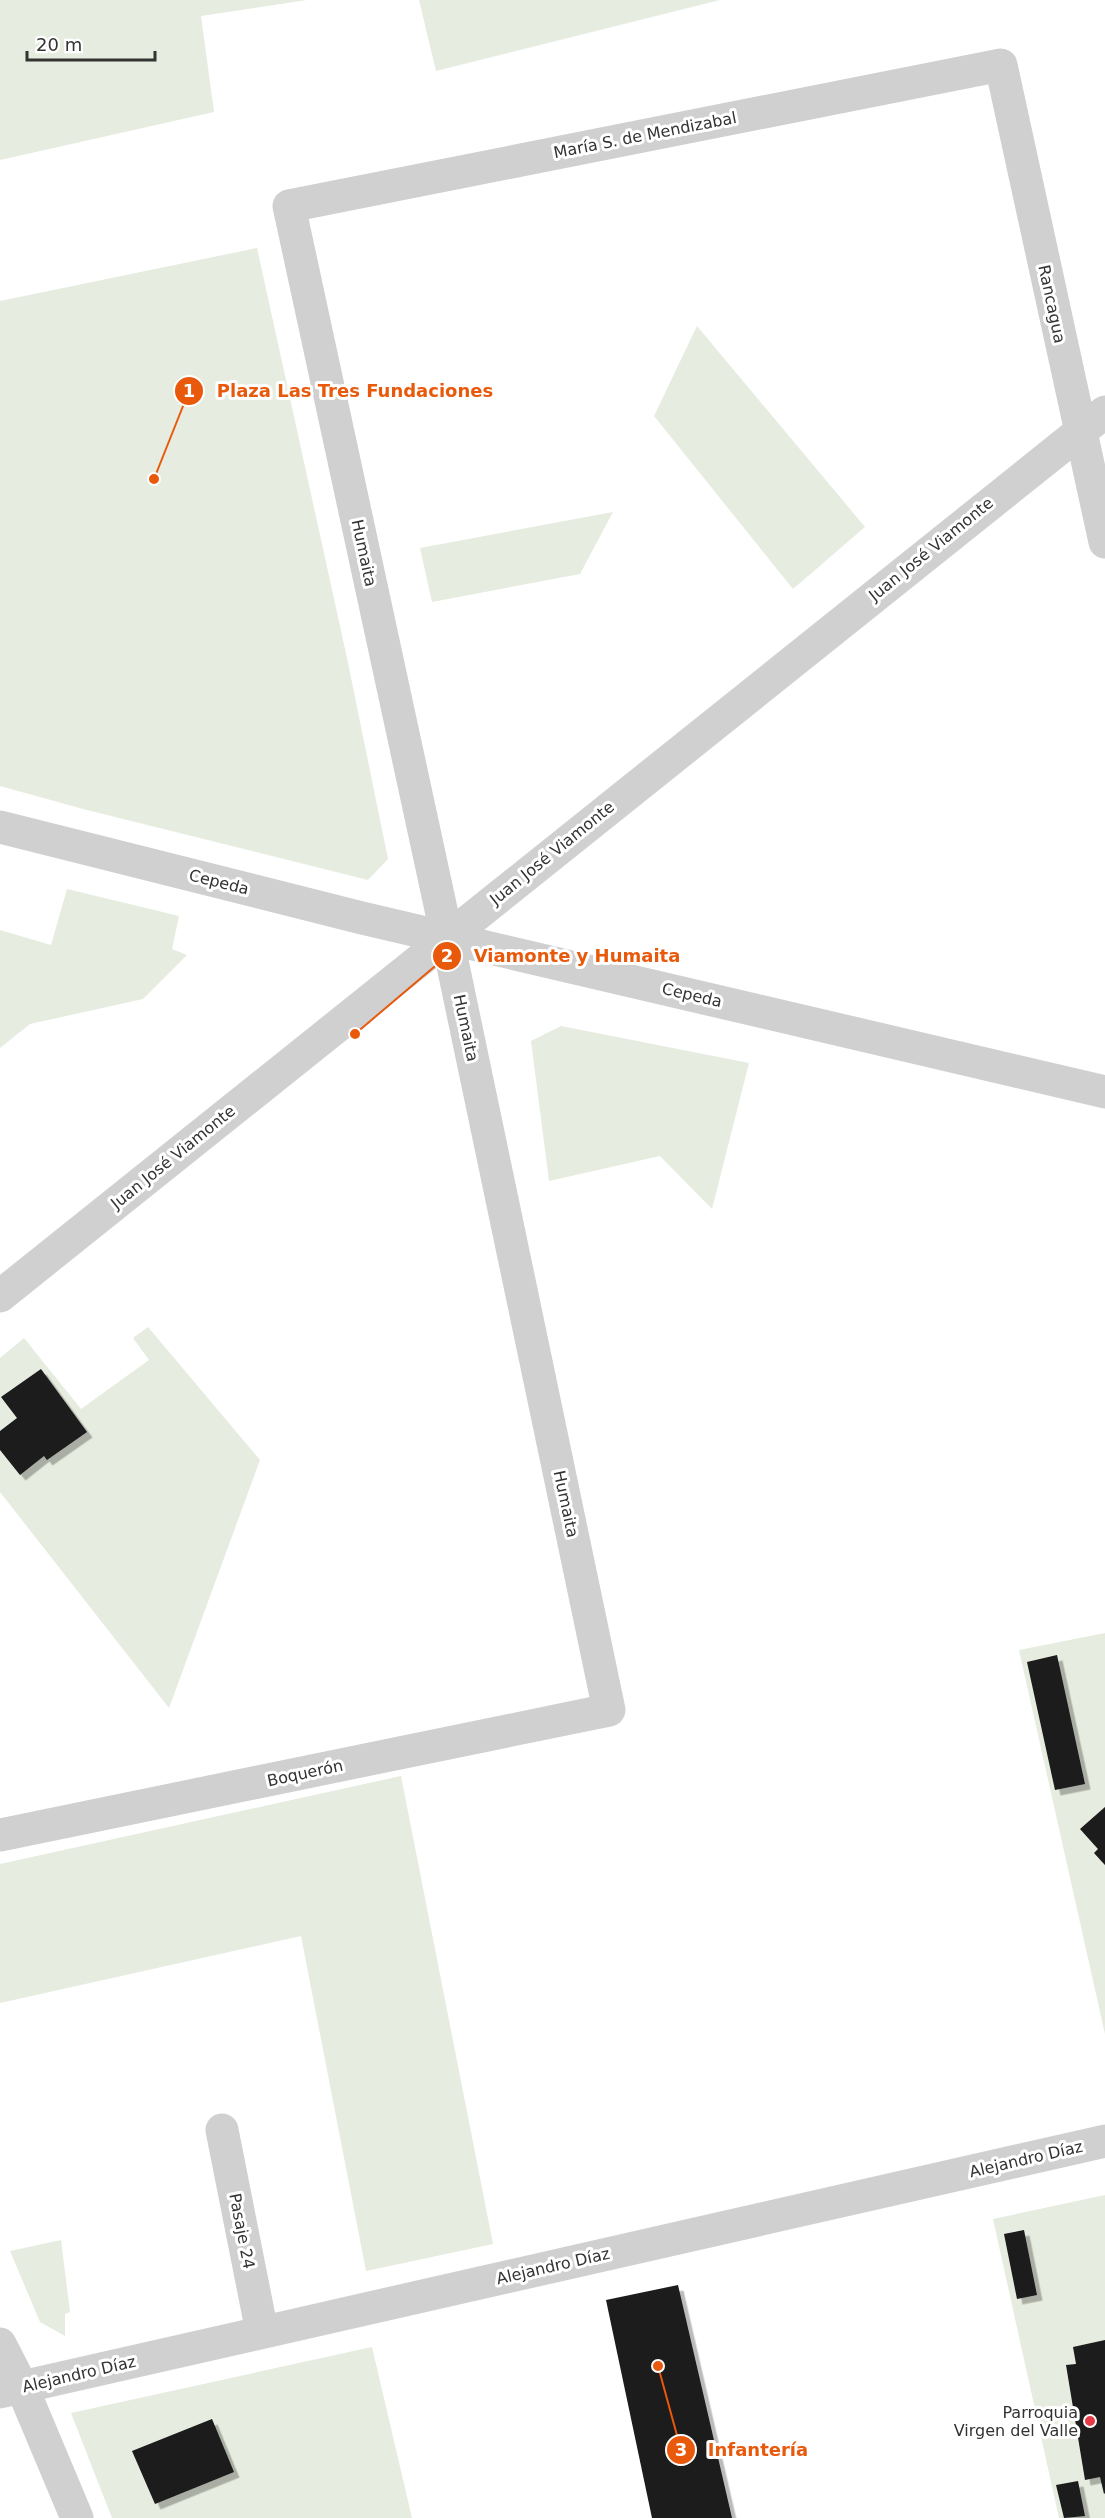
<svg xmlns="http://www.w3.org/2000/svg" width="1105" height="2518" font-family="'DejaVu Sans',sans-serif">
  <defs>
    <filter id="shadow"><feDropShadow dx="5.5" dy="5.5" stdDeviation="0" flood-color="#0004"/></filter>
  </defs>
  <rect width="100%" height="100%" fill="#fff"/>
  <!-- green -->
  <path fill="#e6ecdf" d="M0,0H307L201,16L214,112L0,160Z
    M419,0H720L436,71Z
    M257,248L347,658L388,859L368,880L83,809L0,786V301Z
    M697,326L865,527L793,589L654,416Z
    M613,512L580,574L432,602L420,548Z
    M67,889L179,916L172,949L187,955L143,999L30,1024L0,1048V930L51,945Z
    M561,1026L749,1063L712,1209L660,1156L549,1181L531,1041Z
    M148,1327L260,1460L169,1708L0,1492V1358L24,1338L81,1409L149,1360L133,1338Z
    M1105,1633V2034L1019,1650Z
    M401,1776L493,2244L366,2271L301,1936L0,2003V1864Z
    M1105,2195V2518H1059L993,2219Z
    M61,2240L70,2312L65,2314V2336L40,2322L10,2251Z
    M372,2347L412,2518H112L71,2413Z"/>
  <!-- building -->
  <path fill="#1a1a1a" filter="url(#shadow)" d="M41,1369L87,1432L47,1460L44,1456L20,1475L0,1450V1431L17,1418L1,1397Z
    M1057,1655L1085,1784L1055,1790L1027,1662Z
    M1105,1807V1865L1094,1853L1098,1849L1080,1829Z
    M1024,2230L1037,2295L1017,2299L1004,2234Z
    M678,2285L732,2518H652L606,2300Z
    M1105,2340V2493L1104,2494L1100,2477L1085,2480L1066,2365L1076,2364L1073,2347Z
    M212,2419L234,2472L155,2504L132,2451Z
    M1078,2481L1085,2516L1064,2518L1056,2485Z"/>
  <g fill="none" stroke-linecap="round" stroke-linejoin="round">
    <!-- minor -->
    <path stroke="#d0d0d0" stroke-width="33" d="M0,827L362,918L1105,1092
      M0,1296L1105,412
      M0,1835L609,1710L447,937L289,206L1001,65L1105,542
      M222,2130L262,2332
      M0,2392L1105,2141"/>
    <!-- tertiary -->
    <path stroke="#d0d0d0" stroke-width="33" d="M0,2344L22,2387L77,2518"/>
  </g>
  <!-- markers -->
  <circle fill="#e63946" stroke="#fff" stroke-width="2" cx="1090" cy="2421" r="6"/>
  <g text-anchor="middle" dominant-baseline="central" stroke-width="6" stroke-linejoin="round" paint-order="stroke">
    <!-- street labels -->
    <g font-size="16" fill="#333" stroke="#fff">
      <text transform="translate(645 135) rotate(-11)">María S. de Mendizabal</text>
      <text transform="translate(1052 304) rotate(78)">Rancagua</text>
      <text transform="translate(931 549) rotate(-39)">Juan José Viamonte</text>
      <text transform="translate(364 553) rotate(78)">Humaita</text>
      <text transform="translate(552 853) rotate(-39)">Juan José Viamonte</text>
      <text transform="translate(219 882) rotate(14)">Cepeda</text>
      <text transform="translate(692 995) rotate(13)">Cepeda</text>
      <text transform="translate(466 1028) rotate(78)">Humaita</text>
      <text transform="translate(173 1157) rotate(-39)">Juan José Viamonte</text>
      <text transform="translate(566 1504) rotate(78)">Humaita</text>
      <text transform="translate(305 1773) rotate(-12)">Boquerón</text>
      <text transform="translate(1026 2159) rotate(-13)">Alejandro Díaz</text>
      <text transform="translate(242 2231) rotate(79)">Pasaje 24</text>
      <text transform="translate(553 2266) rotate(-13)">Alejandro Díaz</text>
      <text transform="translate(79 2374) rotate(-13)">Alejandro Díaz</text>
    </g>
    <!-- poi labels -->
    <g font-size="16" fill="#333" stroke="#fff" text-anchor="end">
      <text x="1078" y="2412">Parroquia<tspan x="1078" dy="18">Virgen del Valle</tspan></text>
    </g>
  </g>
  <!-- callouts -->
  <path fill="none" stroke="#e8590c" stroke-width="2" d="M154 479L189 391M355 1034L447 956M658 2366L681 2450"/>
  <g fill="#e8590c" stroke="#fff" stroke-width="2">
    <circle cx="154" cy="479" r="6"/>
    <circle cx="355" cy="1034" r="6"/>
    <circle cx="658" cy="2366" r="6"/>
    <circle cx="189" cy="391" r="15"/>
    <circle cx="447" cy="956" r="15"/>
    <circle cx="681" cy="2450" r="15"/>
  </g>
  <g font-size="18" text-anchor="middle" font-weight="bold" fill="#fff">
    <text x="189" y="397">1</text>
    <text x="447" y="962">2</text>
    <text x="681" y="2456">3</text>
  </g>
  <g font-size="18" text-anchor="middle" font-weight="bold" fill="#e8590c" stroke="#fff" stroke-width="6" stroke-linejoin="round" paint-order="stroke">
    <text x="355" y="397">Plaza Las Tres Fundaciones</text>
    <text x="577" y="962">Viamonte y Humaita</text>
    <text x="758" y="2456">Infantería</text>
  </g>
  <!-- scale -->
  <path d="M27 51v9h128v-9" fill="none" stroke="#333333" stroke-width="3"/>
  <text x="36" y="51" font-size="18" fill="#333333" stroke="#ffffff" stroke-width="4.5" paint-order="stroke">20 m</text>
</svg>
